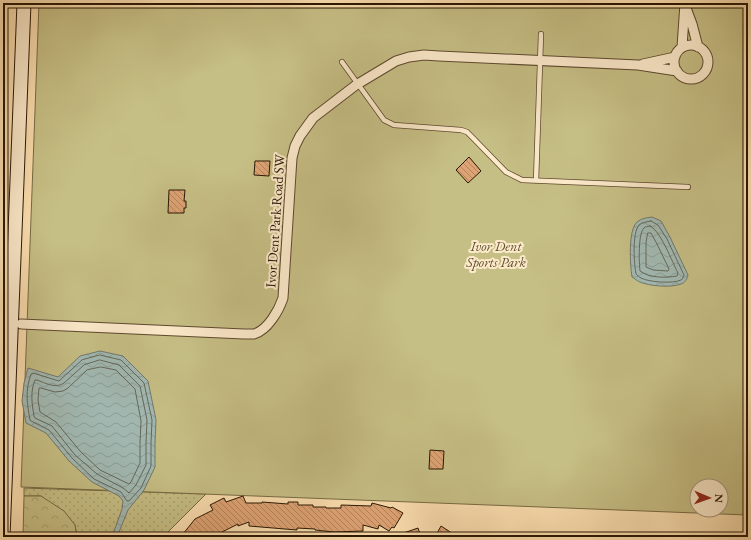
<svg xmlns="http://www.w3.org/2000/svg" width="751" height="540" font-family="'EB Garamond',serif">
  <defs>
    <pattern id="grass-dots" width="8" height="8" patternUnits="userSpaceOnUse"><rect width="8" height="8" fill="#c6bf85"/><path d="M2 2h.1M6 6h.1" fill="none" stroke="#aaa371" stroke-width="1.8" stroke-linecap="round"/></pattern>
    <pattern id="forest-crowns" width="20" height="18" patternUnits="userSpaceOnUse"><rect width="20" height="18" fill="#c6bf85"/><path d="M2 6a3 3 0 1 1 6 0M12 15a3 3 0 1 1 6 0" fill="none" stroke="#aaa371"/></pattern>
    <pattern id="water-waves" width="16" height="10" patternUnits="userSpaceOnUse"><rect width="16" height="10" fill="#a2bab4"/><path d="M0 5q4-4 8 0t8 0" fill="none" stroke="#8c9f99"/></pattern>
    <pattern id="building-back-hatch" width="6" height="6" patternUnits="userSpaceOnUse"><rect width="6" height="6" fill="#dea374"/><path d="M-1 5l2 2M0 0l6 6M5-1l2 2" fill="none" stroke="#b4845d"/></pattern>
  </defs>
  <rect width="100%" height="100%" fill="#fbdeaf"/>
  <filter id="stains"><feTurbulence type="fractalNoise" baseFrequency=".005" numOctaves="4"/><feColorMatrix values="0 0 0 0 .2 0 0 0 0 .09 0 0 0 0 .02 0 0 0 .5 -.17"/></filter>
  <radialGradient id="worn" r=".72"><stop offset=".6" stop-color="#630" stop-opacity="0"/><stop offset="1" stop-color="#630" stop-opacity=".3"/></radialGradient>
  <!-- grass -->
  <path fill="url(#grass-dots)" stroke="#776a44" d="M24,488L206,494L163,537H77L75,525L41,496H24Z"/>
  <!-- forest -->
  <path fill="url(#forest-crowns)" stroke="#776a44" d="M24,496H41L64,511L75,525L77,537H23Z"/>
  <!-- park -->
  <path fill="#c6bf85" stroke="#776a44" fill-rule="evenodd" d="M39,3H748V515L21,487ZM697,486H721V510H697Z"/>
  <!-- water -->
  <path fill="url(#water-waves)" stroke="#71786d" d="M652,217L661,221L670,237L688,275C687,279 685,283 681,284C671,288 649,286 640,282C637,281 634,278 632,277C630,265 628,230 637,222C642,218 646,218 652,217Z
    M100,351L123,356L148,381L156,420L155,443V467L144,490L128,510L117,537H112L122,509L123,501L119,496L92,482L69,461L46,433L26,423L22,401L24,383L28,368L58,377L80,356Z"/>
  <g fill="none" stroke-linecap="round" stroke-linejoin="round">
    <!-- shore -->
    <path stroke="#65685c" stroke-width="1" d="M651,221L658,225L667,239L684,275C683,277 683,279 681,280C673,284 648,282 641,278C639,277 637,275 636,274C634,264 632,233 639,225C642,222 647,222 651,221Z
      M650,226C661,231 672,262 678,273L677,276C666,278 649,278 640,271C639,263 638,233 644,228C646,226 648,227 650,226Z
      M648,233H651L657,244L669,269L668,271L653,270L646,267V243Z
      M100,355L121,360L144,383L152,420L151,443V466L141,488L129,501H127L121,492L94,479L72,458L49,430L31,421L30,420C27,403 25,391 31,374L33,373L59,381L82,360Z
      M100,360L119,365L140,386L147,420L146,443V465L136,485L129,493L128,492L123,488L97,474L75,455L52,426L35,418L34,416C32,404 30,392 35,380H37C45,383 56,389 64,383L84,365Z
      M101,367L116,370L135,389L141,421L140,443V463L131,482L129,484L100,470L80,451L56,422L40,412L38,400L39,388H41L55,392L63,391L68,388L87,370Z"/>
  </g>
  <!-- building -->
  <path fill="url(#building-back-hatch)" stroke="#281603" d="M469,157L481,171L468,183L456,170Z
    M255,161H270L269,176L254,175Z
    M169,190H185L184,201H186V208H184V213H168Z
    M430,450L444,451L443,469H429Z
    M243,496L246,503H262V502L288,504V502H298V505H313V507H326V508H341V505L371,506L372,503L391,508L392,507L403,513L394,528L392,527L389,531L379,525L378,529L363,525V531L334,532L315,530V529L297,528V530L249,526V522L238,526V524L222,532L223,533L216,537H186L183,534L195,519L213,510L210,505L224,498L226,502Z
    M441,526L458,537H435Z
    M418,528L421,537H395V536Z"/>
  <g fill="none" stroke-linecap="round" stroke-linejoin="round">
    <defs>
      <path id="lane" d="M342,62L384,120L394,125L461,130L467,132L473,138L506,172L522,180L688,187
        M536,181L541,34"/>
      <path id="street" d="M686,8L692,24L698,47
        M674 62a17 17 0 1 1 34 0a17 17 0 1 1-34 0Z
        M682,47L685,3
        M643,64L675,57
        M21,324L244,334C247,334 251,334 254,334C268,330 279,310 283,298L292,158L295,146L300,136L313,118L356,85L396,61L409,57L424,55L439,56L638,65L677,71"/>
      <path id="secondary" d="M3,537L24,3"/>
    </defs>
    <!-- lane casing -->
    <use href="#lane" stroke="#5d482e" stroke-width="6"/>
    <!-- street casing -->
    <use href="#street" stroke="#5d482e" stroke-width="11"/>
    <!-- secondary casing -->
    <use href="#secondary" stroke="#281603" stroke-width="15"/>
    <!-- lane -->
    <use href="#lane" stroke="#fceacb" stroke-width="4.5"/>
    <!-- street -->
    <use href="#street" stroke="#fceacb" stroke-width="9"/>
    <!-- secondary -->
    <use href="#secondary" stroke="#fceacb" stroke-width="13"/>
  </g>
  <g text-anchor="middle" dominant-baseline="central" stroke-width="4" stroke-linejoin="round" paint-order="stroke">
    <!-- street labels -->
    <g font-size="14" fill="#281603" stroke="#fceacb">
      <text transform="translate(275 221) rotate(-86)">Ivor Dent Park Road SW</text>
    </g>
    <!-- park labels -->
    <g font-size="14" font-style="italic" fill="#5f5130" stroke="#fceacb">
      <text x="496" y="246">Ivor Dent<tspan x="496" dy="16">Sports Park</tspan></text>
    </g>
  </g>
  <!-- margin -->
  <rect width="751" height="540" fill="none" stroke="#fbdeaf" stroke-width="16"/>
  <rect x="4" y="4" width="743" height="532" fill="none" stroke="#281603" stroke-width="2"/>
  <rect x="8" y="8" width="735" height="524" fill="none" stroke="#281603"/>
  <!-- north arrow -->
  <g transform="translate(709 498) rotate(92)"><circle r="19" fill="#fceacb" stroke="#a7957b"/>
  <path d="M0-3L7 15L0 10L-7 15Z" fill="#8f2418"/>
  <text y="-6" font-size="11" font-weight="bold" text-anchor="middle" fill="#281603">N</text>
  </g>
  <rect width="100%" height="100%" filter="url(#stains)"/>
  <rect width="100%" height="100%" fill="url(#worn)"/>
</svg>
